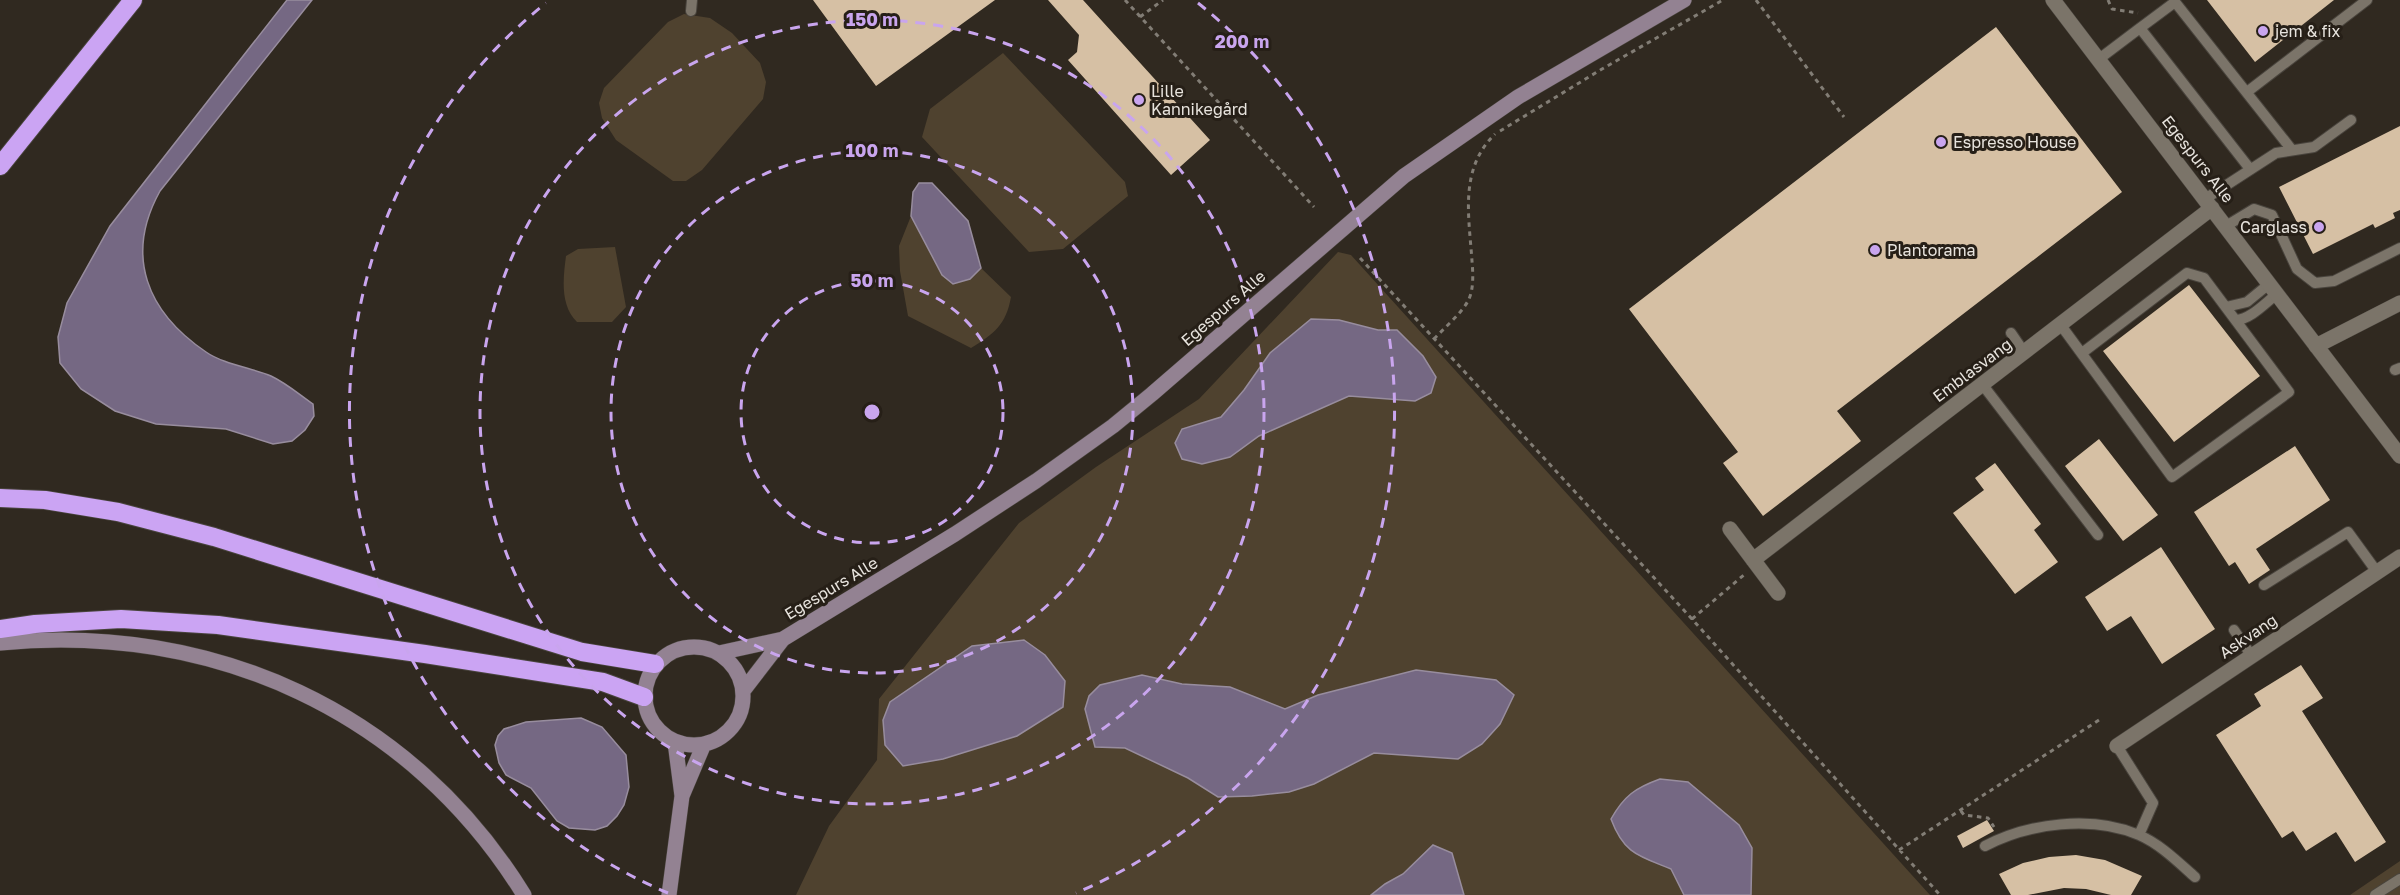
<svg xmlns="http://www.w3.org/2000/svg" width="2400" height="895" font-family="'Golos Text',sans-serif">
  <rect width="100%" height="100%" fill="#302920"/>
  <!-- green -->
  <path fill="#4f422f" d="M684,14L710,18L732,33L760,63L766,82L763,99L702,170L686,181H673L616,140L602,118L599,103L604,88L668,22Z
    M1003,53L1125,182L1128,196L1063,249L1029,252L922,137L930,109Z
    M911,216L970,279L981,268L1011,297C1006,325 994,334 971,348L908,316L900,271L899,246Z
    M615,247L626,307L612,322H577C560,305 563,279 566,256L578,249Z
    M1338,252L1351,255L1930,895H796L829,826L877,760L879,699L1019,523L1096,467L1199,399Z
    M2400,861V895H2350Z"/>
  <!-- water -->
  <path fill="#756883" stroke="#988d9e" stroke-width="1.5" d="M287,0H312L160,191C124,256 147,312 206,352C223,364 252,368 271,376C286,383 300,395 313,404L314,416L305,430L292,441L273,444L226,429L156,424L115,411L81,389L60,363L58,337L67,303L110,226Z
    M919,183H932L968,221L981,268L970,279L953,284L942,275L911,216L913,192Z
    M1311,319L1339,320L1378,330H1397L1423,356L1436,377L1431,393L1415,401L1349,396L1259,436L1230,457L1202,464L1182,459L1175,443L1182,429L1221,417L1244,390L1270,353Z
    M1024,640L1045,655L1065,681L1063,707L1017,736L943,759L903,766L885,745L883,720L890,702L972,646Z
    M1416,670L1496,680L1514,695L1500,724L1482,744L1458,759L1374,753L1314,784L1289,792L1252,796L1218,797L1188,778L1125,748L1095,747L1085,709L1089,696L1100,685L1142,675L1182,684L1230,687L1285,709L1318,695Z
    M581,718L602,727L626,755L629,787L624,805L617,816L607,826L595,830L569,828L557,821L531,788L506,775L499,763L495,745L498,736L504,729L526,722Z
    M1660,779L1688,782L1739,825L1752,848L1751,895H1684L1671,869C1639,856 1624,854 1611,819C1624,796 1635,788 1660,779Z
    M1433,845L1452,853L1464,895H1371L1385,884L1403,874Z"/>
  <!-- building -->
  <path fill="#d6c0a4" d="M813,0H995L876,86Z
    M1048,0H1083L1210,140L1171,175L1068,60L1077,52L1079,35Z
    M2207,0H2334L2255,62Z
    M1996,27L2122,192L1837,411L1861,441L1763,516L1723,463L1738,452L1629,309Z
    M2400,126V210L2393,213L2395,218L2375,228L2373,224L2313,254L2279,187Z
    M2189,285L2260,376L2174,442L2103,351Z
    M2099,439L2158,515L2123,541L2065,466Z
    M2295,446L2330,500L2256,549L2270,570L2249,584L2235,562L2229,566L2194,512Z
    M1995,463L2041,524L2034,530L2058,562L2015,594L1953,513L1984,490L1975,478Z
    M2161,547L2215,629L2162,664L2131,616L2107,631L2085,597Z
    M2301,665L2323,698L2302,711L2386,842L2355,862L2336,832L2306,851L2293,831L2282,838L2216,735L2261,706L2254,694Z
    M1987,820L1994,831L1963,848L1957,836Z
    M2076,855L2105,860L2142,876L2131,895H2111L2086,889L2064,888L2028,895H2011L1999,874L2023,863L2049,857Z"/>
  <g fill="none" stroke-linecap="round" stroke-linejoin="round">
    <defs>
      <path id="lane" d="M691,11L692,0
        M2140,28L2175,2L2292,150
        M2099,59L2140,28L2250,169
        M2247,92L2367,0
        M2205,199L2276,153L2314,147L2351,120
        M2226,226L2254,209L2272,215L2297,269L2315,283L2334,281L2400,248
        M2226,307L2247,302L2269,284
        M2236,320C2251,319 2265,303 2277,294
        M2060,324L2172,477L2289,392L2204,278L2187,273L2082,353
        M2011,333L2024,352
        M2395,370L2400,368
        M1982,384L2098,535
        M2264,585L2348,532L2377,572
        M2234,630L2251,655
        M2117,746L2153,803L2139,835
        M1985,846C2029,823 2092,815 2139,835C2160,844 2178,862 2195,877
        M2375,895L2400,879"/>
      <path id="street" d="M2053,0L2400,456
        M2316,346L2400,303
        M1730,529L1778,593
        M1753,560L2212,208
        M2117,746L2400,557"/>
      <path id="secondary" d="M0,643C212,622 411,711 524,895
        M645 696a49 49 0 1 1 98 0a49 49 0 1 1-98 0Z
        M719,653L783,639L955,534L1036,481L1113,426L1152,394L1404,176L1518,97L1684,0
        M743,691L783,639
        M675,742L682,796
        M669,895L682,796L704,744"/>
      <path id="highway" d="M0,166L133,0
        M0,498L45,500L118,512L214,537L582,652L655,664
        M0,629L35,624L121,619L218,625L425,654L603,682L644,697"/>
    </defs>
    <!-- lane casing -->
    <use href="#lane" stroke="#49443d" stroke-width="12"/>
    <!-- street casing -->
    <use href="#street" stroke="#49443d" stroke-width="16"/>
    <!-- secondary casing -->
    <use href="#secondary" stroke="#49443d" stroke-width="16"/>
    <!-- highway casing -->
    <use href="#highway" stroke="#49443d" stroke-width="20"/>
    <!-- path -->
    <path stroke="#827d75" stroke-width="3" stroke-dasharray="4.5 4.5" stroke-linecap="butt" d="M1125,0L1314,207
      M1756,0L1844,117
      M2108,0L2112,9L2138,13
      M1140,17L1163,0
      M1500,131L1602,69L1723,0
      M1360,258L1692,619L1940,895
      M1434,339C1445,327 1460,315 1468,301C1474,290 1473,273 1472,261C1469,216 1459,169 1495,134
      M1692,619L1745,574
      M1961,811L1964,815L1988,818L1994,827
      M1899,850L2099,720"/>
    <!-- lane -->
    <use href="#lane" stroke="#7b7469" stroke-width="10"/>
    <!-- street -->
    <use href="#street" stroke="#7b7469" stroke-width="15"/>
    <!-- secondary -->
    <use href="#secondary" stroke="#938292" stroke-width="15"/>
    <!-- highway -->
    <use href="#highway" stroke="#cba4f3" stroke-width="18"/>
  </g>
  <!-- distance rings -->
  <g fill="none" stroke="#c9a5ee" stroke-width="3" stroke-dasharray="10 8">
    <circle cx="872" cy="412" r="131"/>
    <circle cx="872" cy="412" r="261"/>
    <circle cx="872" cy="412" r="392"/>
    <path d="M668 893A523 523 0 0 1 546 3M1198 3A523 523 0 0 1 1076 893"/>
  </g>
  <!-- markers -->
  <g fill="#c9a5ee" stroke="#261f17" stroke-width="2">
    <circle cx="2263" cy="31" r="6"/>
    <circle cx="1139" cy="100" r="6"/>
    <circle cx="1941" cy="142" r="6"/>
    <circle cx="2319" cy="227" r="6"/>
    <circle cx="1875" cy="250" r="6"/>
  </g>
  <g text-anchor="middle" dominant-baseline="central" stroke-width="6" stroke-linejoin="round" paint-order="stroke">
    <!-- poi labels -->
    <g font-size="16" fill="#e8e4de" stroke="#261f17" text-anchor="start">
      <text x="2275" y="31">jem &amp; fix</text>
      <text x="1151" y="91">Lille<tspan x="1151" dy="18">Kannikegård</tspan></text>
      <text x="1953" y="142">Espresso House</text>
      <text x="2307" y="227" text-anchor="end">Carglass</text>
      <text x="1887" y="250">Plantorama</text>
    </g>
    <!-- street labels -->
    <g font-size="16" fill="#e8e4de" stroke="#261f17">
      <text transform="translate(2198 159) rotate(52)">Egespurs Alle</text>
      <text transform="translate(1223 308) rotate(-41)">Egespurs Alle</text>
      <text transform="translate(1972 370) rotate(-37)">Emblasvang</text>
      <text transform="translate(831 588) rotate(-31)">Egespurs Alle</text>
      <text transform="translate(2248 636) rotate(-34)">Askvang</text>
    </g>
  </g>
  <circle cx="872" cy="412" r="9" fill="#c9a5ee" stroke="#261f17" stroke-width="3"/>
  <g font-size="18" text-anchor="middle" font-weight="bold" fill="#c9a5ee" stroke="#261f17" stroke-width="6" stroke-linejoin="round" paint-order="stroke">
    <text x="872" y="26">150 m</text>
    <text x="1242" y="48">200 m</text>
    <text x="872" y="157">100 m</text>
    <text x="872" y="287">50 m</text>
  </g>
</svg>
